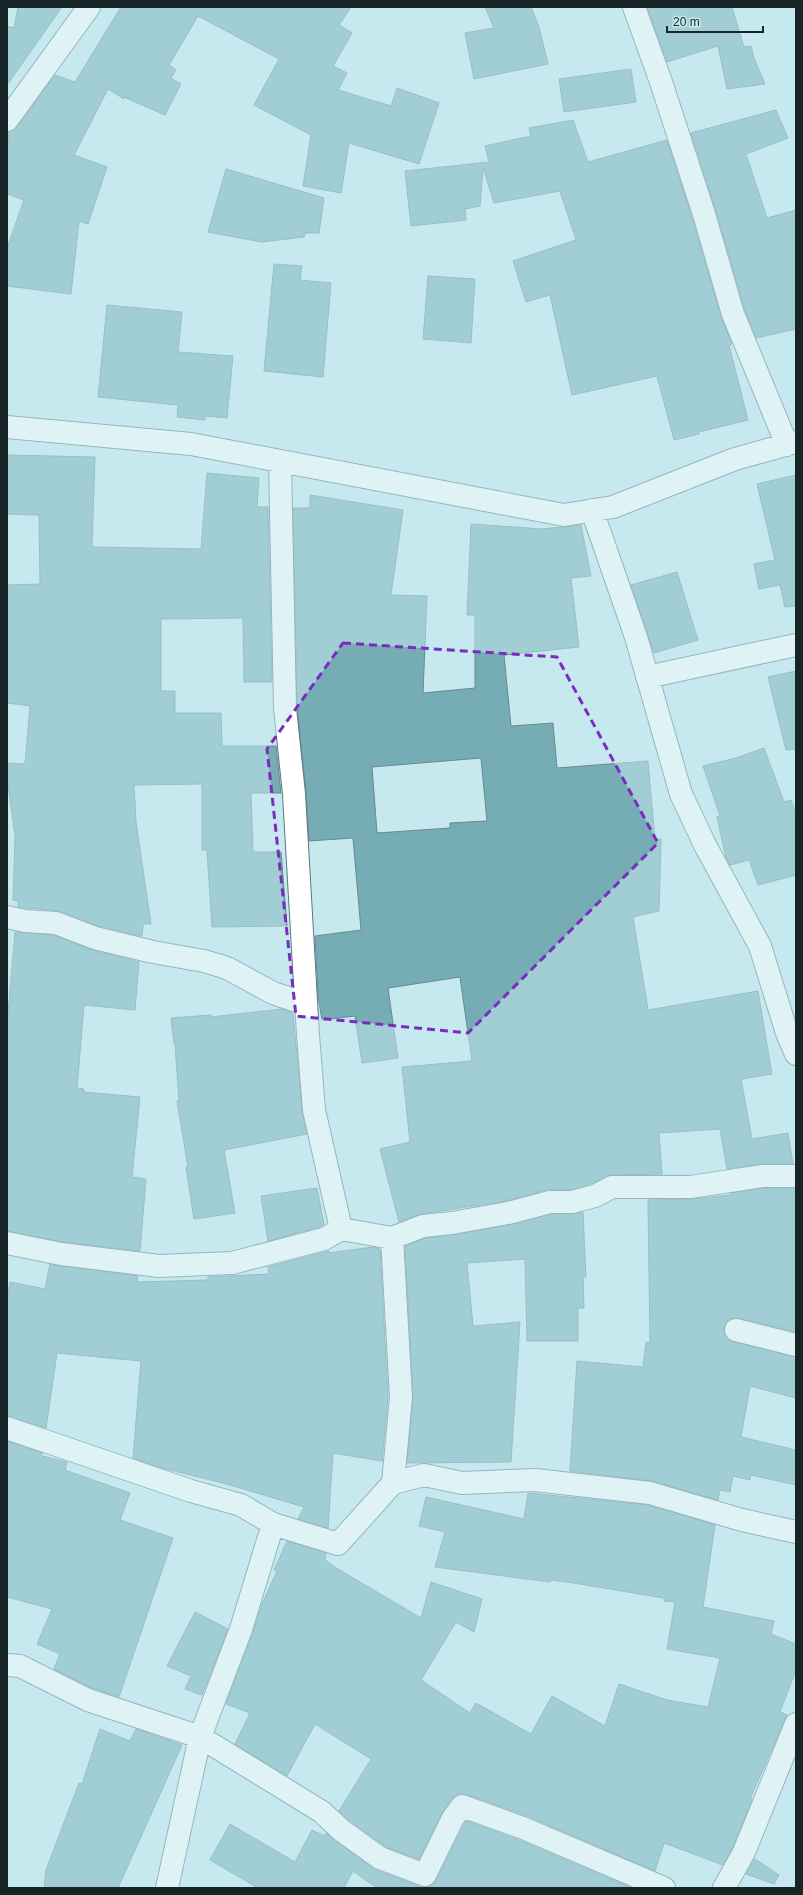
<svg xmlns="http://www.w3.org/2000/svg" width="803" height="1895" font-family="Arial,sans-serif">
  <rect width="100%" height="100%" fill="#c5e9ee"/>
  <!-- building -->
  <path fill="#76acb4" stroke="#69898e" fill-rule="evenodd" d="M18,7H62L7,85V26L14,28Z
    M121,7H351L339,25L352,33L333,66L347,73L338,90L391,106L397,88L439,103L419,164L349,143L341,193L303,186L311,135L254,105L279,59L198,16L169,65L176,70L171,78L181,84L165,115L124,97V99L108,89L74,155L107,167L88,224L79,221L71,294L7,286V248L24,200L7,194L8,132L17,127L55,75L75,82Z
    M485,7H531L539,27L548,64L474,79L465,33L494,28Z
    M647,7H732L744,47L751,46L754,58L765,84L727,89L718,46L667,62Z
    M631,69L636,102L564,112L559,79Z
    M776,110L788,138L746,154L767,218L796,210V329L756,338L745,310L716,211L691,133Z
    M573,120L588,162L667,140L692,218L721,317L732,344L729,345L748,420L699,432V434L674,440L657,376L572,395L550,295L526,302L513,261L576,240L560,191L494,203L483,168L480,206L465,209L466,220L411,226L405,171L489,162L485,146L531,136L529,128Z
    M226,169L324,198L319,233H305L304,237L262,242L208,232Z
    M274,264L302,266L300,280L331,283L323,377L264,371Z
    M428,276L475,279L471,343L423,339Z
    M107,305L182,312L178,352L233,356L227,418L205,416V420L177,417L178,405L98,397Z
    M7,455L95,457L92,547L201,549L207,473L259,478L257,507H268L272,682H244L243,618L161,619V691H175V713H221L222,746H276L281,793H251L253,852H281L287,926L212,927L207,850H202V784L134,785L136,822L151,924H143L142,936L99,926L60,911L18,907V901L13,900L15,836L7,777V763L25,764L30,706L7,703V585L40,584L39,515L7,514Z
    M796,475V606L785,607L780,585L759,589L754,564L775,560L757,484Z
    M310,495L403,510L391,595L427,596L423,693L475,688V615H467L471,524L542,529L581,525L591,576L571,578L579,647L504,655L511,726L553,723L557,768L648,761L655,840L661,839L659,911L633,917L648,1010L758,991L772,1074L741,1079L752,1139L788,1133L793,1164H761L727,1169L720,1129L659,1133L662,1174L612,1175L590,1184L570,1190H547L505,1201L422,1214L399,1222L380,1149L410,1142L402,1067L472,1061L460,977L388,988L398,1058L362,1063L355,1016L322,1020L318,995L315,936L361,930L353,838L309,841L306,793L297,707L293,508H310ZM481,758L487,821L450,823V828L377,833L372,767Z
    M677,572L698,640L654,653L631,585Z
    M796,671V749L786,750L768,677Z
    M764,748L784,802L791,800L796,814V875L758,885L749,860L730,865L726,858L717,817L720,816L703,766L736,758Z
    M15,932L53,935L92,950L139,962L135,1010L84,1005L77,1088L84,1089V1092L140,1097L132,1177L146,1179L140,1251L63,1242L7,1231V1025Z
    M282,1009L293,1013L302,1111L307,1134L224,1150L235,1213L194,1219L186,1167H188L177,1101H179L175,1043L174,1044L171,1018L211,1015V1017Z
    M317,1188L324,1224L319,1227L268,1241L261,1196Z
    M764,1188H796V1332L739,1318H733L727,1321L724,1327V1333L727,1339L733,1342L796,1357V1398L750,1386L741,1437L796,1450V1485L751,1475L750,1480L733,1476L730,1492L720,1490L718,1500L652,1481L570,1471L577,1361L643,1367L646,1342L650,1343L648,1200L692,1199L731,1195V1193Z
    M583,1212L586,1277H583L584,1308H578V1341H527L525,1259L467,1263L473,1326L520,1322L511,1462L407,1463L413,1396L405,1246L426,1238L510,1225L552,1214H572Z
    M373,1247L380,1249L388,1397L382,1461L333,1453L328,1528L298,1519L304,1507L223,1483L162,1468L133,1458L141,1361L57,1353L46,1428L7,1416V1301L10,1282L45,1289L50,1264L138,1276L137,1282L208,1280V1277L269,1274L268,1267L329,1251V1253Z
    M7,1441L42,1453V1456L67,1462L65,1470L130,1493L120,1520L173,1538L119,1697L92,1688L54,1669L60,1654L37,1644L52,1609L7,1597Z
    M528,1493L648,1505L715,1525L703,1607L774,1621L771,1634L796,1644V1670L780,1712L787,1715L750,1799L752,1800L733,1847L723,1865L664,1843L655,1871L528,1816L466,1794H459L452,1798L443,1811L419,1859L386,1847L349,1820L339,1811L371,1759L315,1724L287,1776L235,1744L250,1713L226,1704L253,1633L262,1604L277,1571L274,1570L287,1541L326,1553L325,1560L338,1569L421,1618L431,1582L482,1599L474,1632L456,1622L421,1680L470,1713L476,1703L531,1734L552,1696L605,1726L619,1684L667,1700L708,1707L720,1658L667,1649L675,1602L664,1601V1598L574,1583L551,1580L550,1582L435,1567L445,1532L419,1526L426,1497L524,1519Z
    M195,1612L228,1629L202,1695L185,1689L191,1676L167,1666Z
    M100,1729L130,1741L136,1729L182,1745L118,1888H44L46,1870L79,1783L82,1784Z
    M466,1821L518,1840L632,1888H377L353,1871L344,1888H258L210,1860L230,1824L295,1862L312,1830L324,1836L326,1833L375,1870L421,1887H427L436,1881Z
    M755,1859L779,1875L774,1884L746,1874Z"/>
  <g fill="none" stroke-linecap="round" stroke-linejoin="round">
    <defs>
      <path id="minor" d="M634,7L661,82L704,214L733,314L787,445
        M7,120L89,7
        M7,427L191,444L564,515L613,507L735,459L796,442
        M280,461L285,708L294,794L308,1035L314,1110L341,1229
        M592,510L636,637L681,794L705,845L760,946L787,1033L796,1054
        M647,677L796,645
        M7,917L25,921L56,923L95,938L153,952L204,961L227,968L273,993L306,1004
        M392,1238L401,1397L393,1483
        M7,1243L61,1254L159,1266L232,1263L324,1239L341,1229L392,1238L423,1226L452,1223L508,1213L550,1202H572L595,1196L612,1187H690L763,1176H796
        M736,1330L796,1345
        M7,1428L191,1491L241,1505L273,1524L338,1544L393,1483L424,1475L462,1483L535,1480L650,1493L742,1520L796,1532
        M7,1665L20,1666L88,1700L200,1737L322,1812L341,1830L380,1858L425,1875L453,1818L462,1806L523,1828L664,1888
        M167,1888L200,1737L241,1629L273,1524
        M724,1888L744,1852L796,1724"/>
    </defs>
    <!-- minor casing -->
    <use href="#minor" stroke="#59797e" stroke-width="24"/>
    <!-- minor -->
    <use href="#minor" stroke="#fff" stroke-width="22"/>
  </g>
  <!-- marked area -->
  <path d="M0 0H803V1895H0ZM343,643L557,657L658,843L468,1033L296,1016L267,749Z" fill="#c5e9ee" fill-opacity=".55" fill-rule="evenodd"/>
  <path fill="none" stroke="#7b2cbf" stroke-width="3" stroke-dasharray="8 5" stroke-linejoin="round" d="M343,643L557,657L658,843L468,1033L296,1016L267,749Z"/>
  <!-- border -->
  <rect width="803" height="1895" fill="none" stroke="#172527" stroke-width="16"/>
  <!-- scale -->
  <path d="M667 26v6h96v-6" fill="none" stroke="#172527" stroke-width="2"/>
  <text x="673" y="26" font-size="12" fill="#172527" stroke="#c5e9ee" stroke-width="3" paint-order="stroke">20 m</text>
</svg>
